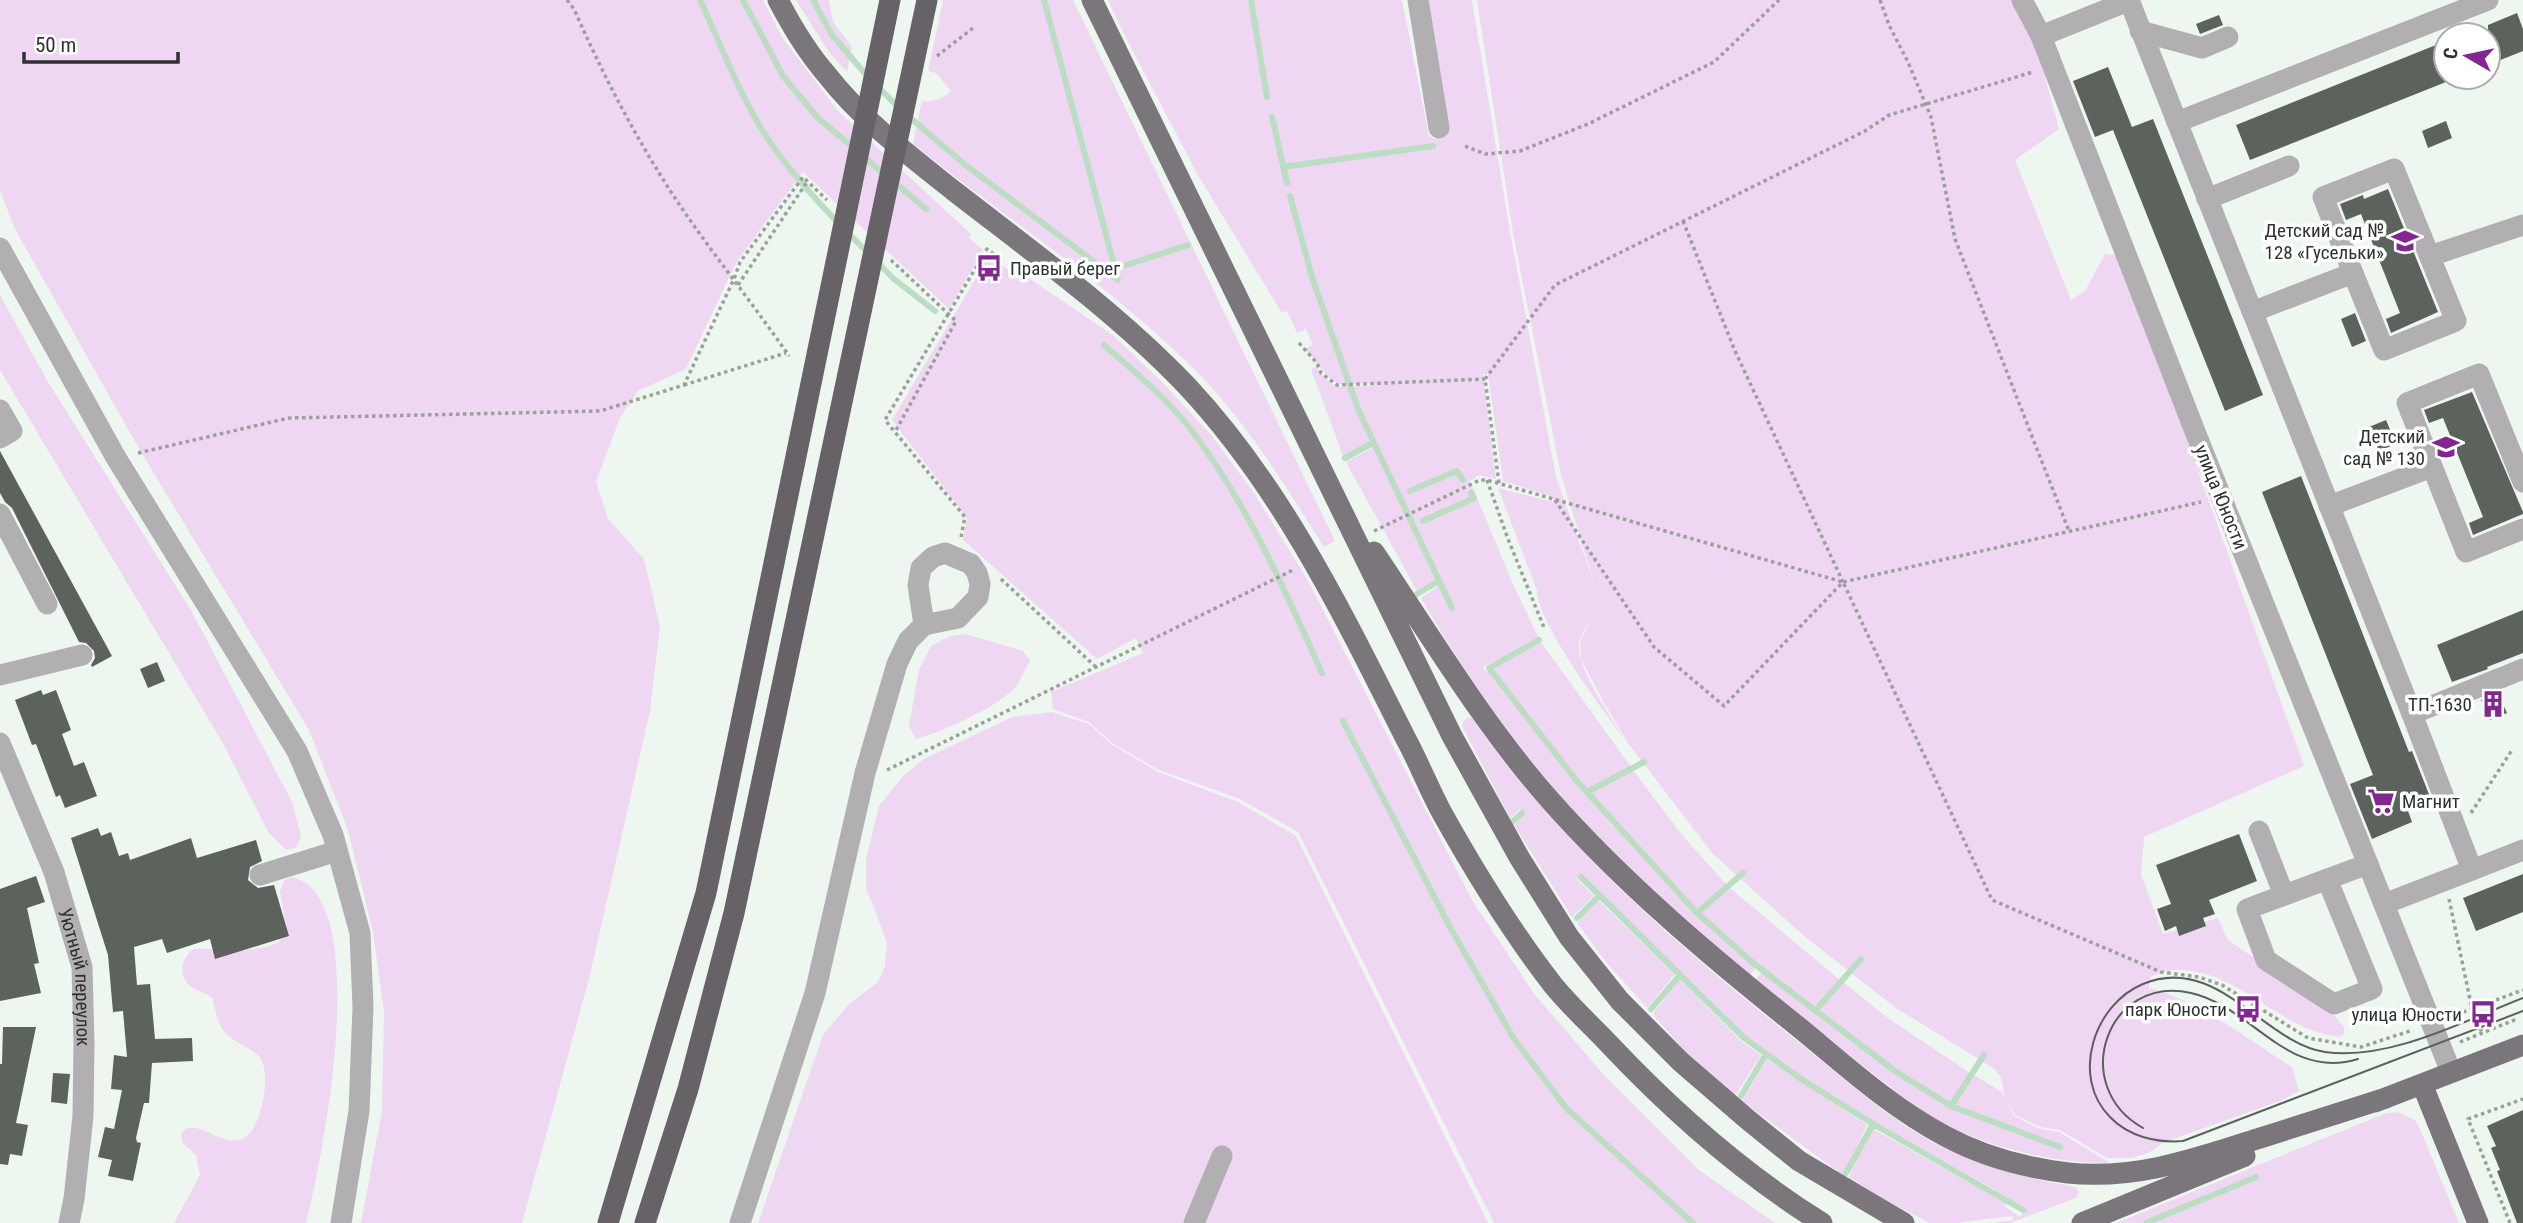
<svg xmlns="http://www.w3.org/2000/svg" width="2523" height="1223" font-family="'Roboto Condensed',sans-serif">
  <rect width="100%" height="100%" fill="#eef7ef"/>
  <!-- green -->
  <path fill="#efd6f2" d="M0,0H763L782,37L837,110L971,234L969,238L983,250L949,309L803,172L737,261L686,369L638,391L620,418L596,482L608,519L644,559L660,627L650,711L590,975L522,1223H361L382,1111L384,1013L373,932L348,830L309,730L141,452L16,231L0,191Z
    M796,0H829L833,22L852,47L847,72L828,51Z
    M943,0H1073L1335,541L1324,547C1285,485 1247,423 1196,371C1110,285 1007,219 913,144L922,101C935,102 942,99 951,91L936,73L928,71Z
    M1108,0H1402L1429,136L1435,139L1447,133L1423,0H1472L1510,232L1556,477L1594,583L1561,475L1513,233L1477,0H2019L2040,58L2059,129L2015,160L2071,300L2085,291L2105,254L2121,256L2304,766L2144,837L2141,874L2163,934L2218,918L2228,940L2328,1008L2344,1027V1033L2340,1037C2279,1031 2240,969 2176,970C2167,970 2158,974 2150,977L2149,988C2201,1002 2247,1039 2292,1067L2299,1091L2280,1101L2165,1142L2148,1153L2132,1158H2107L2060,1130L2040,1127L2015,1115L2006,1100L2014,1116L2040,1129L2059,1132L2110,1163C2057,1163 2003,1151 1955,1129C1929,1117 1903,1097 1880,1079C1838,1047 1797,1013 1756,979L1762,972L1892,1071L1948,1107L2061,1148V1146L1954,1106L1974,1075L2002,1092L2005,1100L2001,1077L1993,1068L1896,1008L1804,936L1712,853L1628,743L1603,701L1581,659L1580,643L1590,619C1586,627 1580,636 1579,644C1576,668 1614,722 1627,743C1606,714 1537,623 1537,591L1498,488L1553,502V497L1503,481L1488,374H1483L1496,479L1479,475L1470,481L1513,584L1539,639L1483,667L1486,672L1489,671L1574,781L1612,820L1610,824L1614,827L1616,825L1695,913L1756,968L1750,975C1722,951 1693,928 1665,903C1568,816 1485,710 1421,598L1437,587L1434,581L1417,591L1346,462L1372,448L1370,442L1343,456L1311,369L1317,366L1320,375H1322L1336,387L1374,386V383C1363,383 1350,385 1340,384C1328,381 1314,358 1305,349L1313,345L1306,329L1297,333L1287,311L1282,313L1199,177L1126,38Z
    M989,256L1020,278L1023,274L1114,336L1164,384L1212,436L1254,493L1307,579L1472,900L1535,995L1604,1075L1699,1170L1775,1223H1494L1298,832L1240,799L1159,770L1112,743L1089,722L1053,709L1051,692L1143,653L1136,638L1097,659L963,540L967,518L892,420Z
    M0,295L48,382L192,612L292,802L301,836L296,848L286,850L268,832L224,745L0,370Z
    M966,634L1023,651L1030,660C1026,668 1022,677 1017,685C1003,705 940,733 916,739L909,726L919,670L931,646L951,636Z
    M1541,642L1631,767L1587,790L1491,670Z
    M1052,712L1089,724L1111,744L1158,772L1238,802L1296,836L1488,1223H758L823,1035L849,1004L878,982L885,966L887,942L866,888V859L879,806L903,776L924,759L1012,717Z
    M1467,718H1472C1560,845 1681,949 1802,1045C1840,1075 1878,1110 1920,1135C1971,1165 2018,1176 2075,1187L2079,1192L2076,1198L2010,1223H1994L2013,1220L2012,1216L1955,1223H1930L1887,1201L1849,1177L1859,1153L1873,1129L2006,1203L2004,1206L2020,1217L2025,1210L1992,1188L1873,1122L1805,1079L1745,1037L1580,875L1577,879L1594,896L1572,917L1514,825L1524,815L1520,809L1510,818L1462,726L1463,722Z
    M1632,769L1683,836L1727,885L1697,911L1589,792Z
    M292,877C375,895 322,1164 306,1223H174L200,1175L196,1155L183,1143L181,1135L185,1129C203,1122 222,1147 242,1139C262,1131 271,1076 261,1059C257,1053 250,1050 244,1046C221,1034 217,1024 213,999C207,993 200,992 193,988C177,978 180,958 194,949C218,947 276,958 287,932L280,892L284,880Z
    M1730,888L1840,980L1815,1009L1754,962L1700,913Z
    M1598,900L1675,974L1647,1008L1606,962L1577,923Z
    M1680,979L1742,1042L1761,1055L1735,1096L1685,1051L1654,1016V1012Z
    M1843,982L1888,1018L1970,1073L1949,1104L1896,1070L1817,1011Z
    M1767,1059L1867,1125L1843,1175L1742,1101Z
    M2398,1112L2415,1120L2420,1129L2459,1223H2151L2259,1177L2258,1174L2142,1223H2116L2384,1114Z"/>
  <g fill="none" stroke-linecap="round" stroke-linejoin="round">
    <!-- stream -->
    <path stroke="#bbddc1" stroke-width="6" d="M700,0C721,45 739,94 766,136C787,168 812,195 838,223
      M743,0L783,76L818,118L855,149
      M813,0L832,35L868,77
      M1251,0L1267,97
      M878,87L900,109
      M908,116L963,163L1118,280L1044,0
      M1272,117L1287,183
      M863,156L884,174
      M1283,167L1433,146
      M893,181L926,209
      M1290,196L1312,277L1358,409L1452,608
      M848,233L868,253
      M878,263L894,279L935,311
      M1114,269L1188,245
      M1104,345C1133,370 1165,397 1189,427C1246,501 1284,588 1322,673
      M1345,458L1373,443
      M1410,491L1457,471L1463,480
      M1423,521L1474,498L1471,493
      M1417,594L1439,581
      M1539,640L1489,668L1576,780L1696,912L1753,963L1895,1071L1951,1106L2060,1147
      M1343,721L1451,929L1514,1039L1567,1109L1693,1223
      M1587,792L1644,762
      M1511,823L1522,813
      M1581,877L1744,1038L1804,1081L1873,1124L2023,1210
      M1697,913L1743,873
      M1577,918L1599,896
      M1651,1009L1680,975
      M1815,1011L1861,959
      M1741,1096L1766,1054
      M1951,1106L1984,1055
      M1846,1173L1873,1124
      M2146,1223L2256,1177"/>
  </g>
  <!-- building -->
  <path fill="#5b635c" d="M2517,13L2523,29V51L2488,65V25Z
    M2219,15L2223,25L2200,34L2196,24Z
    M2446,41V82L2250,160L2236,125Z
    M2108,67L2132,127L2153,119L2263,395L2225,411L2113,130L2095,137L2073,81Z
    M2446,121L2452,138L2428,148L2422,131Z
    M2388,189L2438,312L2391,333L2386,319L2400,313L2361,214L2346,220L2340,204L2363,195L2364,199Z
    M2355,313L2366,341L2352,347L2341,319Z
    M2472,392L2523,512V514L2473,535L2469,523L2483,517L2443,418L2429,423L2424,410Z
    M2386,420L2396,444L2379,451L2369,427Z
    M0,451L112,656L92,667L91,665L95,658L94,651L86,643L79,642L12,508L5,502L0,493Z
    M2301,476L2409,752L2412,751L2432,802L2408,811L2412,822L2372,839L2350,784L2373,775L2262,492Z
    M2523,610V653L2487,667L2488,669L2452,682L2437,645Z
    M157,662L165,681L148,688L140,669Z
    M41,690L43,695L56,690L71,730L62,734L74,766L84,762L97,796L65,808L60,795L56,797L36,744L32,745L15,700Z
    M2498,693L2507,713L2490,720L2481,700Z
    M98,828L101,836L111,832L119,856L128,853L130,860L191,838L197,858L256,840L262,861L250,867L248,880L258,888L274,885L289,936L215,959L210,939L167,953L162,939L134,947L137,985L150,984L155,1039L192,1038L193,1061L152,1063L149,1103H144L136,1138L137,1142L141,1143L133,1181L108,1176L112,1160L98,1157L105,1127L114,1129L122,1090L111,1089L114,1055L127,1057L123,1011L113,1012L108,955L71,838Z
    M2239,834L2257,881L2209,900L2215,914L2203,918L2206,926L2179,936L2176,926L2165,931L2157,909L2171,904L2156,865Z
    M2523,874V912L2476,931L2463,898Z
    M36,876L45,902L27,908L39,963L34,964L41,993L0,1001V889Z
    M3,1027H36L16,1123L28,1125L22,1156L10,1154L8,1165L0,1164V1064H2Z
    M53,1073L70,1074L67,1104L51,1102Z
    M2523,1110V1223H2517L2497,1171L2500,1170L2491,1148L2496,1146L2487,1126Z"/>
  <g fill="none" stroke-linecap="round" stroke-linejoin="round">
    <!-- path -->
    <path stroke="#9aa19b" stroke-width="3.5" stroke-dasharray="3.5 3.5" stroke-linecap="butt" d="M567,0L574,9C607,84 645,156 692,223C724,268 758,311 789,356
      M1880,0L1889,25L1908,62L1931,117L1955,239L2069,531
      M937,56L973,28
      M1465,146L1485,154L1520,151L1588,124L1714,62L1779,0
      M1683,221L1735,351L1843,582
      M891,260L956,321L895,432
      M738,285L807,182
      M1299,343L1317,363L1321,373L1337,385L1485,379
      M684,385L786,353
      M138,453L289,418L600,411L684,385L734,279L740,262L803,177L827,200
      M1487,480L1508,539L1545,630
      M1499,483L1485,379L1555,285L1865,131L1889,115L2033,72
      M1555,500L1654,647L1724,706L1843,582L2201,502
      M1374,531L1480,480H1487L1843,582L1992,900L2161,972L2199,977L2222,985L2308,1038L2361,1047L2413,1030
      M961,537L965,517L885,420L987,249L1000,259
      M1001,579L1097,668
      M887,770L1295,569
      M2471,813L2512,750
      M2449,899L2472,1009L2482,1033
      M2450,1017L2523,990
      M2460,1042L2517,1019
      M2510,1223L2468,1119L2523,1099"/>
    <!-- minor -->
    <g stroke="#b2afb2" stroke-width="21">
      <path d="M1418,0L1439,128"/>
      <path d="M2022,0L2041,36L2196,434L2451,1072"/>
      <path d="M2129,0L2177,122"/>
      <path d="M2488,0L2177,122L2412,714L2523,669"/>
      <path d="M2140,31L2202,48L2228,37"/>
      <path d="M2041,36L2128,1"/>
      <path d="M2207,199L2289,166"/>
      <path d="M0,248L115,456L297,751L333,835L360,933L363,1007L359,1111L341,1223"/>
      <path d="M2430,256L2523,225"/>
      <path d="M2252,312L2353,273L2384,350L2456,321L2394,169L2323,197L2353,273"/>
      <path d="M0,410L12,431L0,438"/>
      <path d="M2523,482L2479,374L2407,403L2466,552L2523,529"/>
      <path d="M2329,506L2432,467"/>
      <path d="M0,514L47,604"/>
      <path d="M0,675L82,655"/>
      <path id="s1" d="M0,743L54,872L82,967L84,1043L83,1116L74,1199L69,1223"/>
      <path d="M2259,831L2284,895"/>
      <path d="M2472,870L2523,850"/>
      <path d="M260,875L337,851"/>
      <path d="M2327,879L2372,989L2334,1004L2266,960L2247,909L2368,864"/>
      <path d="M2384,904L2472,870L2412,714"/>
      <path d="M740,1223L815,993L865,773L897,664L908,641L924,625L958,618L978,597L980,584L977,573L971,564L945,553L933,557L921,568L918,585L924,625"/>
      <path d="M1194,1223L1222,1156"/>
    </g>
    <!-- major -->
    <path stroke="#7b757c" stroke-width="21" d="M778,0C792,27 807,52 827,75C862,120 910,156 954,191C1034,253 1116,312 1186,385C1282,487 1344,616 1406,739C1419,763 1429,789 1442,813C1475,872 1511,931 1553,985C1570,1006 1591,1025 1609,1044C1674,1113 1742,1173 1822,1223
      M1092,0L1452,736L1519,857L1569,937L1620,1001L1681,1062L1747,1119L1799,1161L1904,1223
      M1374,552C1430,635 1483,724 1549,799C1624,884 1712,958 1801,1029C1847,1067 1892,1108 1945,1136C1982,1156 2027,1168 2068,1173C2135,1180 2195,1159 2257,1139C2300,1125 2343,1112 2386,1098
      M2422,1084L2478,1223
      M2375,1102L2523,1045
      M2082,1223L2245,1156"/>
    <!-- highway -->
    <path stroke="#676168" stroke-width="21" d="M608,1223L706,893L890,0
      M645,1223L688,1089L734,913L927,0"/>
    <!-- tram -->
    <path stroke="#5c615d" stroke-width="2" d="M2523,998C2464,1021 2389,1061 2325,1052C2264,1043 2217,953 2143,984C2094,1004 2070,1077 2110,1117C2129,1137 2157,1143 2183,1141L2523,1011
      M2143,1128C2068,1086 2107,974 2191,993C2253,1007 2287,1081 2358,1059"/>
  </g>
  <!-- icons -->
  <defs>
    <symbol id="school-bare" viewBox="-9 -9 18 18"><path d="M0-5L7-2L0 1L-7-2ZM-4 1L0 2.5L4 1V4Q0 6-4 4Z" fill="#832691" stroke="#fff" stroke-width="2.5" paint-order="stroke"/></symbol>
    <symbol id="bus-bare" viewBox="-9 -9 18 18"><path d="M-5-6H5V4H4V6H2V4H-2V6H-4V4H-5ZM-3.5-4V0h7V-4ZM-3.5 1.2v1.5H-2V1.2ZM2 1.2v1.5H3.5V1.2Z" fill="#832691" stroke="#fff" stroke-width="2.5" paint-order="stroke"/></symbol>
    <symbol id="building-bare" viewBox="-9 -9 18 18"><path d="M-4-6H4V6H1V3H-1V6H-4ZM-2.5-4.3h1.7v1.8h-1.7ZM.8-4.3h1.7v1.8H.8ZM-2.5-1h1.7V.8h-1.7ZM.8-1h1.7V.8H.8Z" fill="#832691" stroke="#fff" stroke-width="2.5" paint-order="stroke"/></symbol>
    <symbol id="supermarket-bare" viewBox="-9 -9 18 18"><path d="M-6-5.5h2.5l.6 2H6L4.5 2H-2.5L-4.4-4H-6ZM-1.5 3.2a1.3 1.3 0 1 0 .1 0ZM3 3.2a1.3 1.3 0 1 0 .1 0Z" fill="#832691" stroke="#fff" stroke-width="2.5" paint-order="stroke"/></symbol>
  </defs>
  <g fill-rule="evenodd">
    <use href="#school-bare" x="2386" y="222" width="38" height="38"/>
    <use href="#bus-bare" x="970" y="249" width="38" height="38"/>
    <use href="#school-bare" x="2427" y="428" width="38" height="38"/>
    <use href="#building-bare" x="2474" y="685" width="38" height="38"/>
    <use href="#supermarket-bare" x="2362" y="782" width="38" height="38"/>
    <use href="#bus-bare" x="2229" y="990" width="38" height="38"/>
    <use href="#bus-bare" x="2464" y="995" width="38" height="38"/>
  </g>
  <g text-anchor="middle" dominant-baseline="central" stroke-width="7" stroke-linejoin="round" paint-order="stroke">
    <!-- poi labels -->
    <g font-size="19" fill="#2e322f" stroke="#fff" text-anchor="end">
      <text x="2384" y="230">Детский сад №<tspan x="2384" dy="22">128 «Гусельки»</tspan></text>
      <text x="1010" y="268" text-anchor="start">Правый берег</text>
      <text x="2425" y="436">Детский<tspan x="2425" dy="22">сад № 130</tspan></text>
      <text x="2472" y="704">ТП-1630</text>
      <text x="2402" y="801" text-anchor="start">Магнит</text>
      <text x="2227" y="1009">парк Юности</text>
      <text x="2462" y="1014">улица Юности</text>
    </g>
    <!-- street labels -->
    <g font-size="19" fill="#2e322f" stroke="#fff">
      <text transform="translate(2221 497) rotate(68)">улица Юности</text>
      <text stroke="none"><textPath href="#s1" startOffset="248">Уютный переулок</textPath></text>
    </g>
  </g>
  <!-- north arrow -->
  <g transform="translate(2467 56) rotate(279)"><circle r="33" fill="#ffffff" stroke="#abadac" stroke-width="2"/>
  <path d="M0-5L12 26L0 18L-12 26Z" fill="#832691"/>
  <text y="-10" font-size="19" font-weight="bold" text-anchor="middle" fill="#2e322f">С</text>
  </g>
  <!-- scale -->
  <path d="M24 52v10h154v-10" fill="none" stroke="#2e322f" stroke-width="3.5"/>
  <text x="35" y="52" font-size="21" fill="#2e322f" stroke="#ffffff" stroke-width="5" paint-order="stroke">50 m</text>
</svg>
